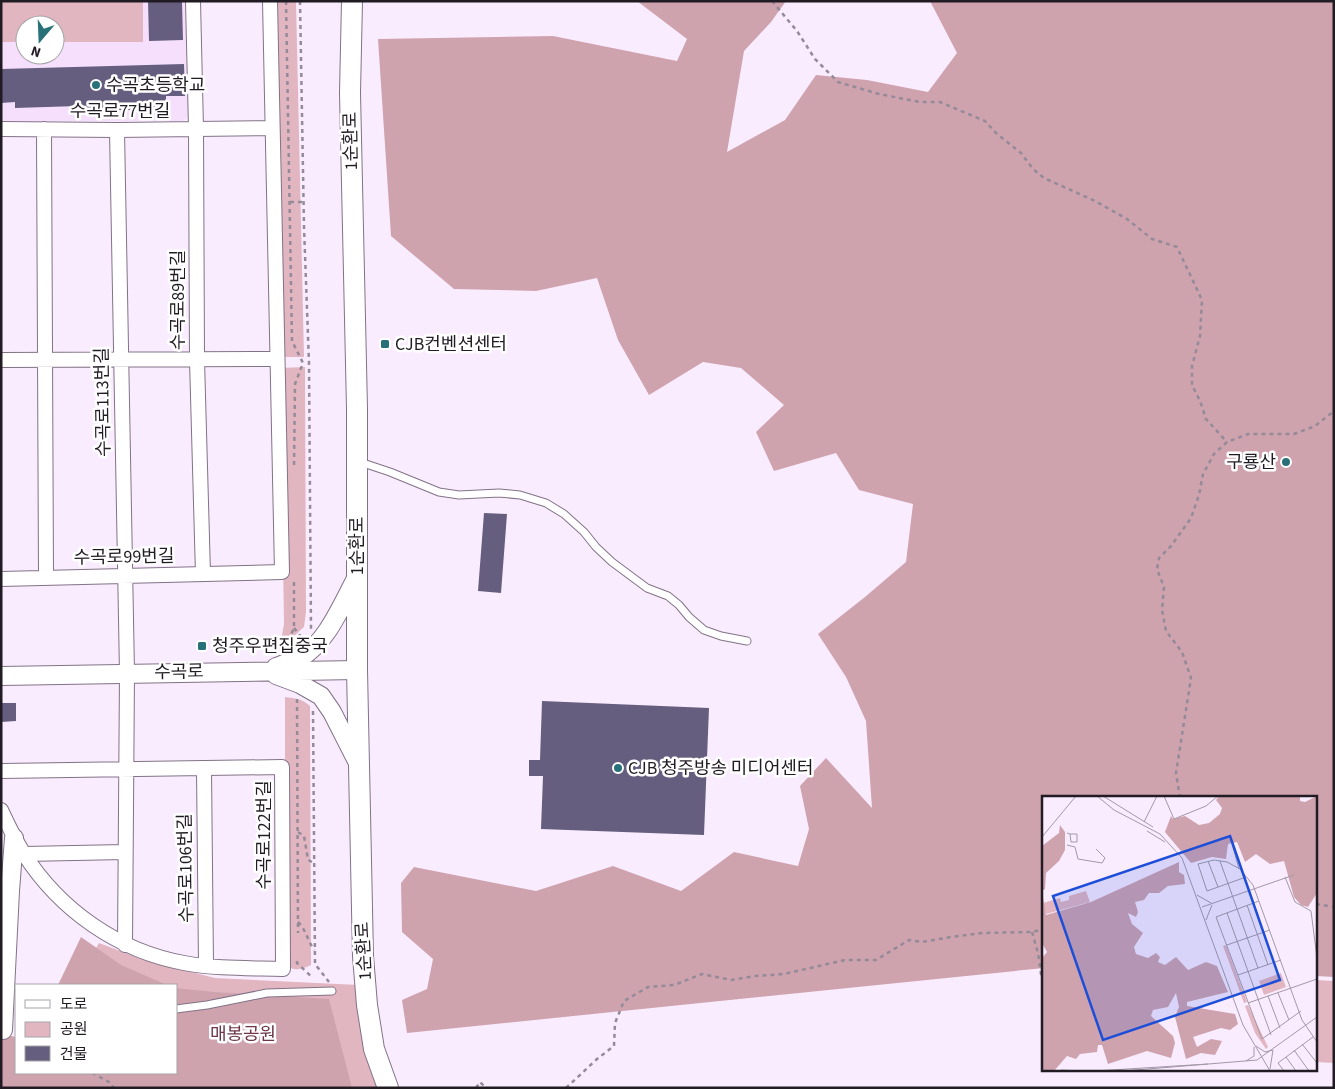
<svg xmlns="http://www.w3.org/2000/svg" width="1335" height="1089" font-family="'Source Sans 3','Noto Sans KR',sans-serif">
  <rect width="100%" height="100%" fill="#faecff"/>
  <!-- built -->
  <path fill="#f5dffd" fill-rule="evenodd" d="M1,1H189L190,115L183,121H1ZM25,25H55V55H25Z"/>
  <!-- green -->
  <path fill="#e2b6c1" d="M1,1H143V42H55V25H25V42H1Z
    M274,1H296L304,357H281Z
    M305,367L306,612L304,627L294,636L281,641L284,624L280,368Z
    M285,697C294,698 303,699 310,706L311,965C301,970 294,971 285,965Z
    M99,943L144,960L215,978L359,985L377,1088H1V1050L16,1073H176V985H75Z
    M1316,980L1334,981V1063L1316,1062Z"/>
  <!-- forest -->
  <path fill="#cfa3ae" d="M637,1H786L771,22L744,51L727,152L785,120L816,75L867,80L928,92L957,53L930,1H1334V977L1316,976V798H1044V968L407,1033L402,1000L427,989L433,959L402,932L401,883L414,867L536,891L613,866L681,891L734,852L798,866L809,829L800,786L826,758L872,808L866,721L846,677L818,634L865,597L906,562L913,504L859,490L836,453L774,471L756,432L784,405L741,368L703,362L649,395L618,340L597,278L536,291L454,289L391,236L378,39L553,36L677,61L687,39Z
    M81,937L121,965L167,985H58Z
    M176,988L214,992L329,999L352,1088H1V1034L16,1037V1073H176Z"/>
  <!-- building -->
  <path fill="#655e7f" d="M148,1H182L183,40L149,41Z
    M184,64L185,96H166V107H162V109L78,111V106L15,108V102L1,103V69Z
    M484,513L507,514L501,593L478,591Z
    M542,701L709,708L704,835L541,829L543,776H529V760H540Z
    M1,703H16V721L1,722Z"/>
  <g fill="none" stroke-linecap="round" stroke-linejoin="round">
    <defs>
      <path id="service" d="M360,462L390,472L439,492L459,495L499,493L520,495L546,503L564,514L584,532L596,547L612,562L647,588L668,596L679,605L689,617L704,630L721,636L747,641
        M176,1009L207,1005L267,993L332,991"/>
      <path id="minor" d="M193,1L196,129L197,360L203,574
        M1,129L117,130L272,128
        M44,129L46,578
        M117,130L127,673L125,945
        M1,360L277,359
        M1,579L282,572L270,1
        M204,769L206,966
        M1,771L282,767L283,969C250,968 216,969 184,963C118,951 60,910 24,854C15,840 8,825 1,810
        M24,854L125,852"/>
      <path id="tertiary" d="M276,667C284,664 293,661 301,657C327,643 343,602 357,577
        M276,675L300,684L321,696L332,712L359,765
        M1,676L357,670
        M3,1030L10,891L14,838"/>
      <path id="secondary" d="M352,1L350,93L357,409V670L363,956L367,1005L374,1049L388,1088"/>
    </defs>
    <!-- service casing -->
    <use href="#service" stroke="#827287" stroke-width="9"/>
    <!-- minor casing -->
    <use href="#minor" stroke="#827287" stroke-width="16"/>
    <!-- tertiary casing -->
    <use href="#tertiary" stroke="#827287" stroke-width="20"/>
    <!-- secondary casing -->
    <use href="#secondary" stroke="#827287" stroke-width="22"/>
    <!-- path -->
    <path stroke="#948a98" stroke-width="2.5" stroke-dasharray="4 4" stroke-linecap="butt" d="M286,1L292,341L303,363L295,384L294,467
      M300,1L304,227L309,363L311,629
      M772,1L797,31L815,59L838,82L879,94L920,102H940L985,121L996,133L1021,153L1033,169L1044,178L1095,201L1127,219L1152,239L1177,247L1202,300L1200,336L1192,366V385L1200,401L1206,419L1227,442
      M290,202H304
      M294,628L302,638
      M285,648L294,628V578
      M297,699L298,933
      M313,711L315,964L329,982
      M1180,798L1176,773L1191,678L1182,652L1166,631L1162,610L1164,587L1157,569L1159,558L1171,546L1191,518L1199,495L1203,474L1214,454L1227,442L1248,434H1294L1315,426L1334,411
      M298,832L304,836L308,860L314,863
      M1316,904L1334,907
      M298,922C306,930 308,941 314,950
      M1032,932L1038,953L1041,974L1044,977
      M297,961V963L313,978
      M92,1073L109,1082L114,1088
      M476,1088L480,1082L486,1088
      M566,1088L597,1059L614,1046L615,1023L624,1001L648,987L674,985L702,974L731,980L755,976L784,974L845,960H876L909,940L922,942L951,937L983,933L1032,932L1044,929"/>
    <!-- service -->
    <use href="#service" stroke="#fff" stroke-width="7"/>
    <!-- minor -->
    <use href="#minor" stroke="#fff" stroke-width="14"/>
    <!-- tertiary -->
    <use href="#tertiary" stroke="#fff" stroke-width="18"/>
    <!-- secondary -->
    <use href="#secondary" stroke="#fff" stroke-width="20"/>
  </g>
  <!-- markers -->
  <g fill="#287179" stroke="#fff" stroke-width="2">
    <circle cx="96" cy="85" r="5"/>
    <rect x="380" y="339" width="10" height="10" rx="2.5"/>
    <circle cx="1286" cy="462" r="5"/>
    <rect x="197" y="641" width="10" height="10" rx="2.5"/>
    <circle cx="618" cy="768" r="5"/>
  </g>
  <g text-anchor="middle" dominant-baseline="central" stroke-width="5" stroke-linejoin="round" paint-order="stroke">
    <!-- poi labels -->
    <g font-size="18" fill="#211b23" stroke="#fff" text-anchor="start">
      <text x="106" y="85">수곡초등학교</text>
      <text x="395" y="344">CJB컨벤션센터</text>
      <text x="1276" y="462" text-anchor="end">구룡산</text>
      <text x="212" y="646">청주우편집중국</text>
      <text x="628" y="768">CJB 청주방송 미디어센터</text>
    </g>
    <!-- street labels -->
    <g font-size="18" fill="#211b23" stroke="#fff">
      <text x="120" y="111">수곡로77번길</text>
      <text transform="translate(351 141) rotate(-91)">1순환로</text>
      <text transform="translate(178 300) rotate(-90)">수곡로89번길</text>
      <text transform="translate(103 402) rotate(-91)">수곡로113번길</text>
      <text transform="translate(357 546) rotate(-90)">1순환로</text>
      <text transform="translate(124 557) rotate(-1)">수곡로99번길</text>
      <text transform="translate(179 672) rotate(-1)">수곡로</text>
      <text transform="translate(264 835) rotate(-90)">수곡로122번길</text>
      <text transform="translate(186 868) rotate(-91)">수곡로106번길</text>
      <text transform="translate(364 951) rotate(-93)">1순환로</text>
    </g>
    <!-- park labels -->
    <g font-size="18" fill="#6e3547" stroke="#fff">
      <text x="243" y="1034">매봉공원</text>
    </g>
  </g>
  <!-- overview -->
  <g transform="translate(1042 796)">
    <rect width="275" height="275" fill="#faecff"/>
    <path d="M44,95L48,106L4,118L1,107L18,102L19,106L27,104V100ZM184,149L205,206L202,207L181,150ZM239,177L244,191L222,199L217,185ZM206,209L226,251L224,253L213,237L203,210Z" fill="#e2b6c1"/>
    <path d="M177,0H258V5L263,6L275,0V97L266,111L259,109L252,101L242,65L228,68L214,58L203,66L195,46L186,48L184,63L170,61L149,67L123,36L129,20L131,23L143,20L157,29L167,27L178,18L180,12L174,4ZM18,29L23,36V54L17,65L4,77L3,93L0,95V50L17,37ZM137,66V76L142,79L143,88L126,90L117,97H107L102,104L93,106L96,116L94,121L86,117L90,128L101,137L92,151L94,158L106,162L114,157L118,161L116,166L123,169L134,161L146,174L164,166L175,170L186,196L145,206V210L193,218L196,228L188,234L179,232L151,241L155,251L169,243L180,245L173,259L159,257L144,263L133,221L137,211L134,197L126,211L111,214L109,220L131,240L133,247L129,262L105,255L66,268L60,249H56L55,256L38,258L34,263L25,260L12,275H0V162L5,156L0,147V95L4,119L49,106Z" fill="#cfa3ae"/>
    <path fill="none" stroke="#a398a7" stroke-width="1" d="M55,0L72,14L118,38L140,62L201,229L228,275M61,0L111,31M122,0L132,23L164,10L176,0M102,26L115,0M105,35L123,46M25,37L28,38H35V46H29L28,38M0,41L34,0M190,48L197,73M25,49L33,51L36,63L60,67L63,62L54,53M166,65L176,91M178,65L216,172M204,81L165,95L156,68L172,64L185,66L198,73L202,78L211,89L260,224L275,246M243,81L253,106L269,115L275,162M155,99L169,107M217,105L174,121L220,243L259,215M205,109L226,169M160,111L252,79M185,117L229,239M164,124L170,109M185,149L228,134M196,179L239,164M236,197L247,224M226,200L238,232M206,207L275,183M260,248L275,267M214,250L223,256L231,254M252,254L267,275M244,261L254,275M204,265L212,260V251M228,273L231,254M19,274L37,275M53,275L166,268M81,275L215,264L275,221M242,275L236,267L271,241"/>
    <path fill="#1d4ed8" fill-opacity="0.15" stroke="#1d4ed8" stroke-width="2.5" d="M188,40L238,184L61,244L11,100Z"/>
    <rect width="275" height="275" fill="none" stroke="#211b23" stroke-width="2.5"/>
  </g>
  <!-- border -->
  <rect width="1335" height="1089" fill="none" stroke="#211b23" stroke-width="5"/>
  <!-- legend -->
  <rect x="15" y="984" width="162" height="90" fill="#ffffff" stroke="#a6a4a7"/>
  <rect x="25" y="1000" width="25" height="8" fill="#ffffff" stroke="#a6a4a7"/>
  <text x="60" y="1009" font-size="15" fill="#211b23">도로</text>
  <rect x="25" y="1022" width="25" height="15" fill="#e2b6c1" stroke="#a6a4a7"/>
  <text x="60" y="1034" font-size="15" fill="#211b23">공원</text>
  <rect x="25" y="1046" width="25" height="15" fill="#655e7f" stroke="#a6a4a7"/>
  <text x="60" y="1059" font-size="15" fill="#211b23">건물</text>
  <!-- north arrow -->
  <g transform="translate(40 40) rotate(199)"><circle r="24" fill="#ffffff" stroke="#a6a4a7"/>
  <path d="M0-4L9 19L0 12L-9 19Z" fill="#287179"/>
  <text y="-8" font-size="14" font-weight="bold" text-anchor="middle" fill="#211b23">N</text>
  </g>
</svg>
